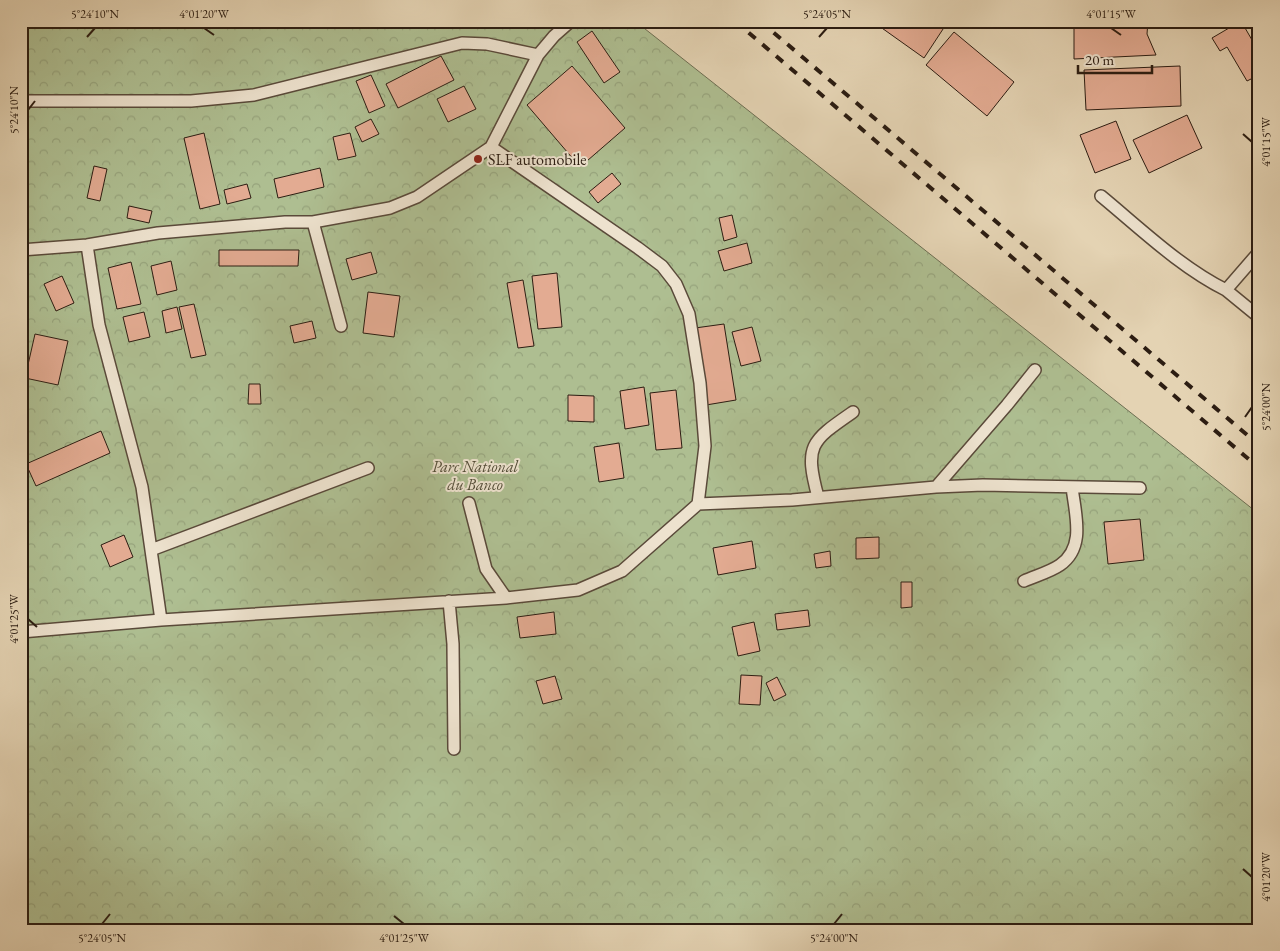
<svg xmlns="http://www.w3.org/2000/svg" width="1280" height="951" font-family="'EB Garamond',serif">
  <defs>
    <pattern id="park-crowns" width="20" height="18" patternUnits="userSpaceOnUse" patternTransform="scale(1.25)"><rect width="20" height="18" fill="#aebe91"/><path d="M2 6a3 3 0 1 1 6 0M12 15a3 3 0 1 1 6 0" fill="none" stroke="#96a37c"/></pattern>
  </defs>
  <rect width="100%" height="100%" fill="#e4d3b3"/>
  <filter id="stains"><feTurbulence type="fractalNoise" baseFrequency=".004" numOctaves="4"/><feColorMatrix values="0 0 0 0 .2 0 0 0 0 .09 0 0 0 0 .02 0 0 0 .5 -.17"/></filter>
  <radialGradient id="worn" r=".72"><stop offset=".6" stop-color="#630" stop-opacity="0"/><stop offset="1" stop-color="#630" stop-opacity=".3"/></radialGradient>
  <!-- park -->
  <path fill="url(#park-crowns)" stroke="#6d6e52" d="M21,21H635L1259,514V930H21Z"/>
  <!-- building -->
  <path fill="#e3ab92" stroke="#2c1d12" d="M872,21H945L947,23L924,58Z
    M1074,21H1148L1147,34L1156,55L1074,59Z
    M1241,21L1259,52V75L1247,81L1227,47L1220,51L1212,38Z
    M592,31L620,72L604,83L577,42Z
    M954,32L1014,82L987,116L926,65Z
    M441,56L454,80L398,108L386,84Z
    M572,66L625,128L580,167L527,105Z
    M1180,66L1181,106L1086,110L1084,70Z
    M371,75L385,106L369,113L356,81Z
    M464,86L476,109L448,122L437,99Z
    M1187,115L1202,148L1149,173L1133,140Z
    M371,119L379,134L362,142L355,127Z
    M1116,121L1131,159L1095,173L1080,135Z
    M204,133L220,204L200,209L184,138Z
    M350,133L356,156L338,160L333,137Z
    M94,166L107,169L100,201L87,198Z
    M320,168L324,187L278,198L274,179Z
    M612,173L621,184L598,203L589,192Z
    M247,184L251,198L227,204L224,190Z
    M129,206L152,211L149,223L127,218Z
    M732,215L737,237L724,241L719,218Z
    M747,243L752,263L724,271L718,251Z
    M219,250H299L298,266H219Z
    M371,252L377,273L352,280L346,259Z
    M171,261L177,290L157,295L151,266Z
    M131,262L141,304L117,309L108,268Z
    M557,273L562,327L538,329L532,276Z
    M62,276L74,303L56,311L44,284Z
    M523,280L534,346L518,348L507,283Z
    M368,292L400,296L394,337L363,333Z
    M194,304L206,355L191,358L179,307Z
    M177,307L182,329L166,333L162,311Z
    M144,312L150,337L129,342L123,317Z
    M312,321L316,338L294,343L290,326Z
    M724,324L736,400L706,405L695,328Z
    M752,327L761,361L741,366L732,332Z
    M35,334L68,341L58,385L25,378Z
    M249,384H260L261,404H248Z
    M644,387L649,425L625,429L620,391Z
    M676,390L682,448L656,450L650,393Z
    M568,395L594,396V422L568,421Z
    M101,431L110,453L36,486L26,464Z
    M619,443L624,478L599,482L594,447Z
    M1140,519L1144,560L1108,564L1104,522Z
    M124,535L133,557L110,567L101,545Z
    M879,537V558L856,559V538Z
    M752,541L756,568L718,575L713,548Z
    M830,551L831,566L816,568L814,554Z
    M901,582H912V607L901,608Z
    M808,610L810,626L777,630L775,614Z
    M554,612L556,634L520,638L517,617Z
    M754,622L760,651L738,656L732,627Z
    M741,675L762,676L760,705L739,704Z
    M555,676L562,699L543,704L536,681Z
    M777,677L786,695L774,701L766,683Z"/>
  <g fill="none" stroke-linecap="round" stroke-linejoin="round">
    <defs>
      <path id="service" d="M21,101H191L254,95L462,43L487,44L538,55
        M491,147L638,248L662,266L676,284L689,314L700,383L705,446L698,504
        M1101,196C1141,229 1180,267 1226,290
        M313,222L341,326
        M87,245L99,325L142,487L161,620
        M21,250L87,245L158,233L285,222H313L390,208L417,197L491,147L538,55L554,36L571,21
        M1259,252L1226,290L1259,317
        M936,487L1007,405L1035,370
        M818,497C804,445 811,441 853,412
        M469,503L486,569L506,598
        M151,550L368,468
        M1024,581C1035,576 1050,572 1060,565C1086,547 1075,514 1072,487
        M449,601L453,644L454,749
        M21,632L161,620L506,598L578,590L622,571L698,504L792,500L936,487L983,485L1140,488"/>
    </defs>
    <!-- service casing -->
    <use href="#service" stroke="#5a4a3a" stroke-width="14"/>
    <!-- service -->
    <use href="#service" stroke="#ede2ce" stroke-width="11"/>
    <!-- rail -->
    <path stroke="#2c1d12" stroke-width="4" stroke-dasharray="9 9" stroke-linecap="butt" d="M735,21L1259,468
      M760,21L1259,445"/>
  </g>
  <!-- ticks -->
  <path fill="none" stroke="#2c1d12" stroke-width="2" d="M204,28L214,35M1111,28L1121,35M87,37L95,28M819,37L827,28M28,110L35,101M1243,134L1252,142M1245,417L1252,407M28,619L37,627M1243,869L1252,877M394,916L404,924M102,924L110,914M834,924L842,914"/>
  <!-- markers -->
  <circle fill="#8f2418" stroke="#ede2ce" stroke-width="2" cx="478" cy="159" r="5"/>
  <g text-anchor="middle" dominant-baseline="central" stroke-width="4" stroke-linejoin="round" paint-order="stroke">
    <!-- poi labels -->
    <g font-size="16" fill="#2c1d12" stroke="#ede2ce" text-anchor="start">
      <text x="488" y="159">SLF automobile</text>
    </g>
    <!-- park labels -->
    <g font-size="16" font-style="italic" fill="#534d38" stroke="#ede2ce">
      <text x="475" y="466">Parc National<tspan x="475" dy="18">du Banco</tspan></text>
    </g>
  </g>
  <!-- margin -->
  <rect width="1280" height="951" fill="none" stroke="#e4d3b3" stroke-width="55"/>
  <!-- scale -->
  <path d="M1078 65v8h74v-8" fill="none" stroke="#2c1d12" stroke-width="2.5"/>
  <text x="1085" y="65" font-size="15" fill="#2c1d12" stroke="#ede2ce" stroke-width="4" paint-order="stroke">20 m</text>
  <rect x="28" y="28" width="1224" height="896" fill="none" stroke="#2c1d12" stroke-width="2"/>
  <g font-size="12" text-anchor="middle" fill="#2c1d12">
    <text x="95" y="18">5°24'10"N</text>
    <text x="204" y="18">4°01'20"W</text>
    <text x="827" y="18">5°24'05"N</text>
    <text x="1111" y="18">4°01'15"W</text>
    <text transform="translate(14 110) rotate(-90)" y="4">5°24'10"N</text>
    <text transform="translate(1266 142) rotate(-90)" y="4">4°01'15"W</text>
    <text transform="translate(1266 407) rotate(-90)" y="4">5°24'00"N</text>
    <text transform="translate(14 619) rotate(-90)" y="4">4°01'25"W</text>
    <text transform="translate(1266 877) rotate(-90)" y="4">4°01'20"W</text>
    <text x="102" y="942">5°24'05"N</text>
    <text x="404" y="942">4°01'25"W</text>
    <text x="834" y="942">5°24'00"N</text>
  </g>
  <rect width="100%" height="100%" filter="url(#stains)"/>
  <rect width="100%" height="100%" fill="url(#worn)"/>
</svg>
